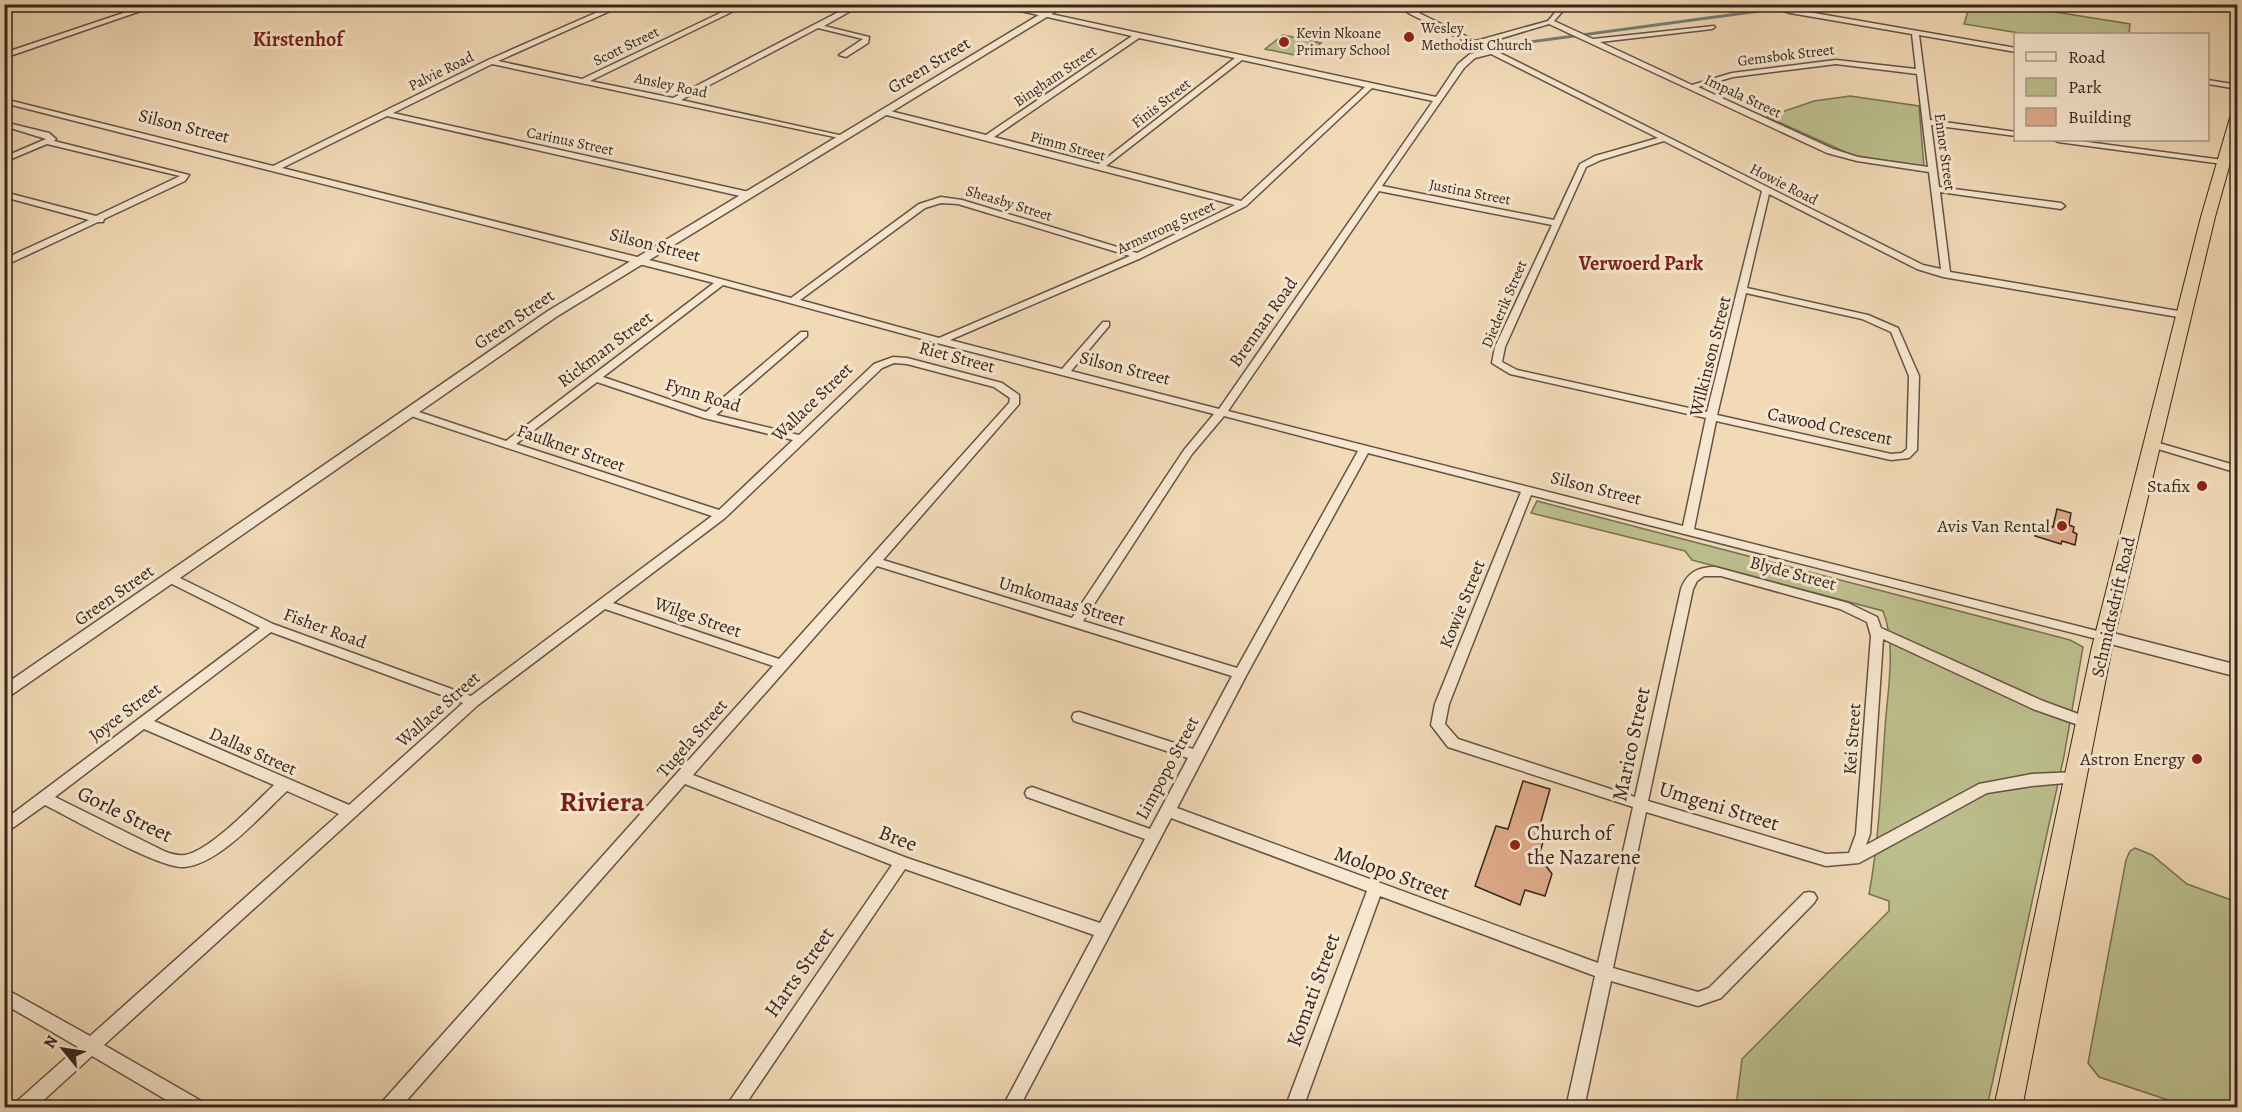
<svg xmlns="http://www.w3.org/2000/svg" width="2242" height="1112" font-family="Alegreya,serif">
  <rect width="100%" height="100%" fill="#f2dab7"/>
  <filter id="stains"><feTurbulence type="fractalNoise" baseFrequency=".00333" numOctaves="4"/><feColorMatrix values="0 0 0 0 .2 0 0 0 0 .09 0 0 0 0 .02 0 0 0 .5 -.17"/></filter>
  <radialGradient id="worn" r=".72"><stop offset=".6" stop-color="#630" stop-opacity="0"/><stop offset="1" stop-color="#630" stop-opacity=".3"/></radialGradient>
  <!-- green -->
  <path fill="#bcbf8d" stroke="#787256" stroke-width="1.5" d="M1970,5H2011L2130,24L2129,34H2025L1964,24Z
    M1283,35L1321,43L1304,57L1265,49Z
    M1850,96L1919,106L1924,167L1852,155L1767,117L1814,101Z
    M1537,501L2070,640L2083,647L2064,756L1987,1107H1736L1742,1059L1889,911V901L1869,894C1879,840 1881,785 1885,729C1887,693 1897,646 1883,611L1692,560L1685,551L1531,513Z
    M2135,848L2152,855L2187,884L2237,902V1107H2189L2099,1077L2088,1063L2126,860L2130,851Z"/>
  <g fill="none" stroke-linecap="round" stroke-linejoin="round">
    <!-- stream -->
    <path stroke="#727f75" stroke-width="3" d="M1492,47L1812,4"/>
  </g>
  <!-- building -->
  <path fill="#dfaa89" stroke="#35261e" stroke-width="1.5" d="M2057,509L2071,513L2069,525L2074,527L2073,532L2077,534L2075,545L2062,541L2061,544L2035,536L2038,523L2053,527Z
    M1523,781L1550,789L1538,832L1545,835L1539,856L1552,874L1545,896L1525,890L1520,905L1475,886L1496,826L1508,829Z"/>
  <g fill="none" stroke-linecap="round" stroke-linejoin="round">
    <defs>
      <path id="minor" d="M150,4H161L4,58V53Z
        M616,4H626L498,61L582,79L739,4H748L590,81L673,98L854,4H863L824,26L869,37L868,43L846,57L839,55L863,39L818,28L681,100L848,137L844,139L492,64L393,113L749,192L753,195L749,198L387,116L282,168L669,265L791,298L919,204L941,197L962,200L1137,253L1235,205L883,114V110H886L986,135L1132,36L989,4H1004L1436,97L1458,64L1470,54L1485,51L1412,15L1394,4H1403L1414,10L1420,4H1427L1419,13L1476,41L1548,21L1562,4H1569L1554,21L1593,39L1714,26L1715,27L1712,29L1600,42L1692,85L1732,73L1836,60L1916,69L1912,34L1790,13L1762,4H1774L1791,9L2016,48V52L1919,35L1930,120L2016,132V136L1931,125L1939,187L2061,203L2065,206L2061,209L1940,192L1950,272L2184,312L2189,315L2184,318L1943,277L1917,269L1769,194L1747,288L1868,315L1898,328L1919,376L1917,450L1909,458L1891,460L1716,421L1694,529L2105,633L2110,634L2111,637L2110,640L2105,641L1531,495L1449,704L1445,724L1458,739L1635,797L1681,589C1687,573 1697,567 1715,567L1848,603L1877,617L1881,628L2043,701L2092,719L2094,723L2092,727L2087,728L2033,709L1883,639L1870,834L1866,845L1979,784L2032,774L2076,772L2081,773L2083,777L2081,781L2076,782L2032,786L1987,793L1859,863L1826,866L1646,812L1613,968L1698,992L1709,988L1804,893L1809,892L1814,893L1817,898L1814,903L1721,998L1698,1006L1611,981L1584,1108H1566L1595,976L1380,896L1303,1108H1285L1367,891L1171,818L1019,1108H1002L1094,935L905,869L743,1108H725L892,865L685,784L400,1108H380L382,1102L773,666L605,609L478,705L104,1045L203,1102L205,1108H180L92,1056L35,1108H14L16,1102L78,1047L4,1004V988L90,1036L339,814L287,791C262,814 220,864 184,867C160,869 71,818 45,805L4,834V820L260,628L166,581L164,578L166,575H174L273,624L471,696L712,516L405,414L404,412L409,409L413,410L506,441L714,283L4,103V99L273,166L488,60ZM1549,24L1827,153L1857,161L1929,172L1941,269L1923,265L1482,44ZM1139,38L1235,58L1099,164L994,137ZM1491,54L1658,138L1595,156L1580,164L1554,220L1382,186L1464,68L1475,58ZM1242,60L1365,87L1241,201L1106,166ZM1836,64L1917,74L1928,167L1858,157L1833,149L1698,87L1733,77ZM1372,88L1433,101L1219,409L1071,371L1109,326V322H1103L1062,369L950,340L1141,258L1246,206ZM1664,141L1762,191L1707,412L1517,370L1502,362L1505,347L1586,167L1601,160ZM1379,191L1552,225L1495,347L1492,363L1510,374L1706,418L1683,526L1228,411ZM941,203L958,204L1130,256L939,338L800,300L925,208ZM723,285L937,343L1214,414L1184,450L1072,618L883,560L1019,404V395L1002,383L907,358L893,357L874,364L799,435L716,415L807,336V332H801L706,412L603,377ZM1746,293L1862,319L1891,332L1909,376L1907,449L1902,453L1891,454L1717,415ZM894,363L907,364L994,387L1010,398L1009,403L779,659L613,603L725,518L882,368ZM597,382L704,418L793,440L719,510L516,444ZM1224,416L1358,451L1237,668L1083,621L1192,454ZM1368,453L1521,492L1435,704L1431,725L1448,747L1633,807L1598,963L1177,808L1247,674ZM877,566L1232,676L1193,749L1079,712L1074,713L1072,717L1074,721L1188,758L1150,829L1032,787L1027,789L1025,793L1027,797L1145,839L1100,923L907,858L693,775ZM1704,576H1721L1840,609L1867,622L1871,636L1856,834L1849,853L1826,854L1648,801L1693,589L1697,581ZM271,632L463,703L349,805L154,721ZM144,729L274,785C255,803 210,851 185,855C179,856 172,854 166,852L55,797Z
        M2208,80L2238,85V89L2208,84Z
        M4,122L49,133L56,139L54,141L189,175L185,181L104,219L103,222H98L4,266V259L89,220L4,197V192L96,216L180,176L47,144L4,162V157L46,139L4,126Z
        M2054,140H2072L2223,160L2227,162L2223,164L2058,142Z
        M2152,441L2238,466V473L2148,446L2147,444Z"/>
      <path id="tertiary" d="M1057,4H1068L556,317L4,700V685L548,311Z
        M2105,631L2238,665V677L2099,641L2097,637L2099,633Z"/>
      <path id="trunk" d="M2238,107V135L2215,217L2112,647L2022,1108H1994L2092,647L2201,217L2232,111Z"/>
    </defs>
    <!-- minor casing -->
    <use href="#minor" stroke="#645344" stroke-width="3"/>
    <!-- tertiary casing -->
    <use href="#tertiary" stroke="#645344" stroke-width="3"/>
    <!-- trunk casing -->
    <use href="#trunk" stroke="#35261e" stroke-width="2"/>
    <!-- minor -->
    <use href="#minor" fill="#f7e7d0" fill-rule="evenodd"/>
    <!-- tertiary -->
    <use href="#tertiary" fill="#f7e7d0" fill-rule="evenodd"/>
    <!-- trunk -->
    <use href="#trunk" fill="#f2dab7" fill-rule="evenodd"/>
  </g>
  <!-- markers -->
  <g fill="#8f2418" stroke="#f7e7d0" stroke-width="2">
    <circle cx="1409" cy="37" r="6"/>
    <circle cx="1284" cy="42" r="6"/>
    <circle cx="2202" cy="486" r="6"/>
    <circle cx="2062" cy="526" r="6"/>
    <circle cx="2197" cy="759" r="6"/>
    <circle cx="1515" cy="845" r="6"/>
  </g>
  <g text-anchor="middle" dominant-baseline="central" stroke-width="6" stroke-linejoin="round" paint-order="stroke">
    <!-- far-poi labels -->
    <g font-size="15" fill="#35261e" stroke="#f7e7d0" text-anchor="start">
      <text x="1421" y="28">Wesley<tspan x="1421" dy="17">Methodist Church</tspan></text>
      <text x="1296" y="33">Kevin Nkoane<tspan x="1296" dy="17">Primary School</tspan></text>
    </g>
    <!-- far-street labels -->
    <g font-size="15" fill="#35261e" stroke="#f7e7d0">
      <text transform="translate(626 46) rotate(-26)">Scott Street</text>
      <text transform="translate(1786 55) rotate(-7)">Gemsbok Street</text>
      <text transform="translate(441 71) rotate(-26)">Palvie Road</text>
      <text transform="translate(1055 76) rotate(-34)">Bingham Street</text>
      <text transform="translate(671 85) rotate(12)">Ansley Road</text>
      <text transform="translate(1743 96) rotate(25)">Impala Street</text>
      <text transform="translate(1161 103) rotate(-38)">Finis Street</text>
      <text transform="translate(570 141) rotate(12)">Carinus Street</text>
      <text transform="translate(1068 146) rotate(15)">Pimm Street</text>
      <text transform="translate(1945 152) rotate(82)">Ennor Street</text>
      <text transform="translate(1784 184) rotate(27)">Howie Road</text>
      <text transform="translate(1470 192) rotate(11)">Justina Street</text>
      <text transform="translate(1009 203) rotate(17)">Sheasby Street</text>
      <text transform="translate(1166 227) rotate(-25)">Armstrong Street</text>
      <text transform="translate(1504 304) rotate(-67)">Diederik Street</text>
    </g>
    <!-- street labels -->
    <g font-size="18" fill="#35261e" stroke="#f7e7d0">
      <text transform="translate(929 65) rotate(-31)">Green Street</text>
      <text transform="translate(184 126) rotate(14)">Silson Street</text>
      <text transform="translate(655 245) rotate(14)">Silson Street</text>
      <text transform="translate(514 319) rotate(-34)">Green Street</text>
      <text transform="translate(1263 322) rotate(-55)">Brennan Road</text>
      <text transform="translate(605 349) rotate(-37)">Rickman Street</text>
      <text transform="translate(1710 356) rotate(-76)">Wilkinson Street</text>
      <text transform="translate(957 357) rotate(15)">Riet Street</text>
      <text transform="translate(1125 368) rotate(14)">Silson Street</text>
      <text transform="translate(703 395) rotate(17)">Fynn Road</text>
      <text transform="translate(812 402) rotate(-44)">Wallace Street</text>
      <text transform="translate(1830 426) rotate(12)">Cawood Crescent</text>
      <text transform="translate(571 448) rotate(19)">Faulkner Street</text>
      <text transform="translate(1596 488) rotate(14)">Silson Street</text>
      <text transform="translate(1793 573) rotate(15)">Blyde Street</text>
      <text transform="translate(114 595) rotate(-35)">Green Street</text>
      <text transform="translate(1062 601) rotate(17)">Umkomaas Street</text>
      <text transform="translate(1462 604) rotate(-68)">Kowie Street</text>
      <text transform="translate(2113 607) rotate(-77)">Schmidtsdrift Road</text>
      <text transform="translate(698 617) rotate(19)">Wilge Street</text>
      <text transform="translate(325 628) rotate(20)">Fisher Road</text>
      <text transform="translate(438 709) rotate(-41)">Wallace Street</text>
      <text transform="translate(125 712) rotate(-37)">Joyce Street</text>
      <text transform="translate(692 738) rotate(-49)">Tugela Street</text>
      <text transform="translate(1852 739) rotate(-86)">Kei Street</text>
      <text transform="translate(253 751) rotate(24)">Dallas Street</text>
      <text transform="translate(1167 768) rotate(-62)">Limpopo Street</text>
    </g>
    <!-- poi labels -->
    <g font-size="18" fill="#35261e" stroke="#f7e7d0" text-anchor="end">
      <text x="2190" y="486">Stafix</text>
      <text x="2050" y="526">Avis Van Rental</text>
      <text x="2185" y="759">Astron Energy</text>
    </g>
    <!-- far-district labels -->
    <g font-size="20" font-weight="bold" fill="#7a1f14" stroke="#f7e7d0">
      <text x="298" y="39">Kirstenhof</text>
      <text x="1641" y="263">Verwoerd Park</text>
    </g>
    <!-- near-street labels -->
    <g font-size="21" fill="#35261e" stroke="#f7e7d0">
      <text transform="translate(1631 744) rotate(-78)">Marico Street</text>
      <text transform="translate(1719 806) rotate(17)">Umgeni Street</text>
      <text transform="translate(125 814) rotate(26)">Gorle Street</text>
      <text transform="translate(898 838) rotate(21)">Bree</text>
      <text transform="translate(1392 873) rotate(20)">Molopo Street</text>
      <text transform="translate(799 972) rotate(-55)">Harts Street</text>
      <text transform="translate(1313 990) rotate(-70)">Komati Street</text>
    </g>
    <!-- near-poi labels -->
    <g font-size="21" fill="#35261e" stroke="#f7e7d0" text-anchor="start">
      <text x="1527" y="833">Church of<tspan x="1527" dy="24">the Nazarene</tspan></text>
    </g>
    <!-- near-district labels -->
    <g font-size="28" font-weight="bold" fill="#7a1f14" stroke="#f7e7d0">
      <text x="602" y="802">Riviera</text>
    </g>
  </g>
  <!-- margin -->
  <rect width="2242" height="1112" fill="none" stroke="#f2dab7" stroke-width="24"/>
  <rect x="6" y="6" width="2230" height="1100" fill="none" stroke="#35261e" stroke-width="3"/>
  <rect x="12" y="12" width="2218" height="1088" fill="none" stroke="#35261e" stroke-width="1.5"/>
  <!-- legend -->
  <rect x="2014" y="33" width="195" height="108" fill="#f7e7d0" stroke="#a99a89" stroke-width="1.5"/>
  <rect x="2026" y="52" width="30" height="9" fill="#f7e7d0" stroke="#a99a89" stroke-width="1.5"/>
  <text x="2068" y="63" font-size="18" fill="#35261e">Road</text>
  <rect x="2026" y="78" width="30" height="18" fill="#bcbf8d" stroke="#a99a89" stroke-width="1.5"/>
  <text x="2068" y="93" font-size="18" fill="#35261e">Park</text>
  <rect x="2026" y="108" width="30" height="18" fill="#dfaa89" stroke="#a99a89" stroke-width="1.5"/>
  <text x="2068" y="123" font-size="18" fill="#35261e">Building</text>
  <!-- north arrow -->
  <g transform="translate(63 1049) rotate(300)" stroke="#f7e7d0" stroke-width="4.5" paint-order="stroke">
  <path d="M0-4.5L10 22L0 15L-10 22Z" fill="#35261e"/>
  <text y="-9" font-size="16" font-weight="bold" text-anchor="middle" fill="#35261e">N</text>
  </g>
  <rect width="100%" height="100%" filter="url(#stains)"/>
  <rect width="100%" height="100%" fill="url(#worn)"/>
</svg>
